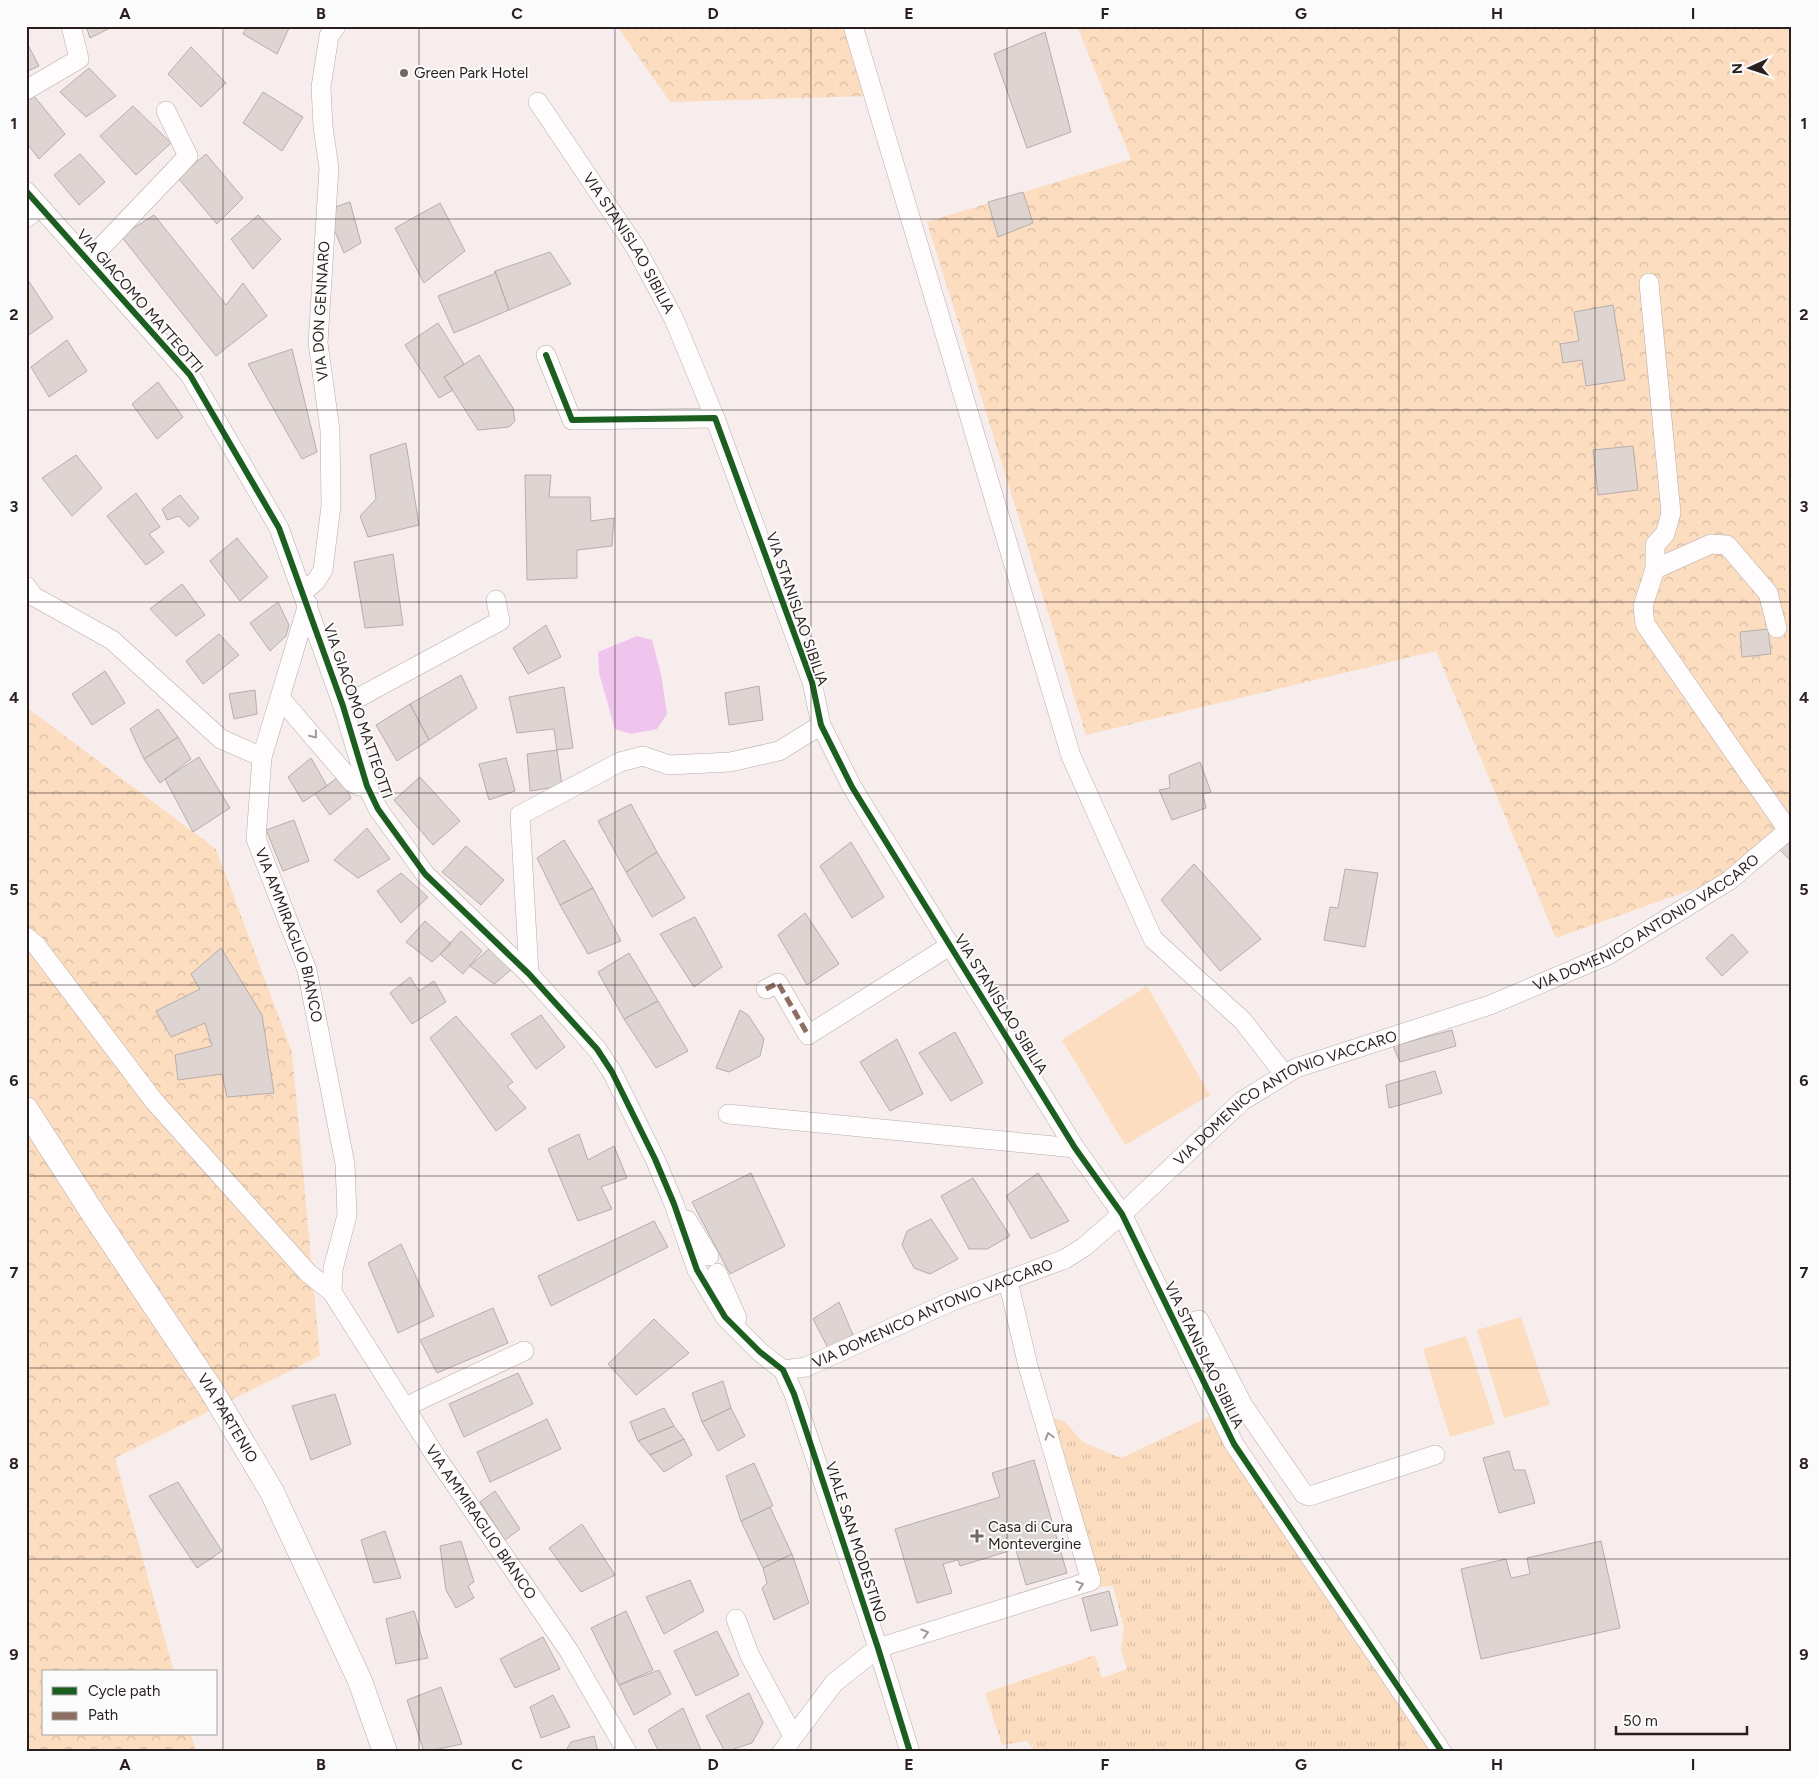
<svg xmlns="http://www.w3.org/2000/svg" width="1818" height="1778" font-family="Figtree,sans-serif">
  <defs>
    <pattern id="forest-crowns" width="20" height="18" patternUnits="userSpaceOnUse" patternTransform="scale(1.25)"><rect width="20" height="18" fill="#fcddbf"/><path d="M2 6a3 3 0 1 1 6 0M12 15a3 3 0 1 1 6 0" fill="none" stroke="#d8bda4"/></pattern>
    <pattern id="park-tufts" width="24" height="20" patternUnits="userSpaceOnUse" patternTransform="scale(1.25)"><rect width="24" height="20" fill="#fcddbf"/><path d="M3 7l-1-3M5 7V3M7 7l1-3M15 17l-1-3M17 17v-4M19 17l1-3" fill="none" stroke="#d8bda4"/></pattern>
  </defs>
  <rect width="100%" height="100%" fill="#f8eded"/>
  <!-- grass -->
  <path fill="#fcddbf" d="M1147,986L1210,1095L1125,1145L1062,1040Z
    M1521,1317L1550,1405L1504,1418L1477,1330Z
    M1466,1336L1495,1424L1450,1437L1423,1349Z"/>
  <!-- forest -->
  <path fill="url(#forest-crowns)" d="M617,26H856L869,96L670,102Z
    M1077,26H1792V817L1713,882L1556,938L1436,651L1086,735L927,222L1131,159Z
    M26,707L216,849L292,1052L320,1356L115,1458L174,1672H44V1734H191L196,1752H26Z"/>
  <!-- park -->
  <path fill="url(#park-tufts)" d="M1048,1416L1065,1422L1083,1442L1121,1458L1209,1417L1434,1752H1035L1027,1741L1002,1745L985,1693L1095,1655L1102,1678L1127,1669L1121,1650L1124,1628L1113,1586L1096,1587Z"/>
  <!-- water -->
  <path fill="#efc5ee" d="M637,636L652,640L661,674L667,714L657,729L631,734L615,729L599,673L598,652Z"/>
  <!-- building -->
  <path fill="#ded4d2" stroke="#b7aeac" d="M86,26H114L90,38Z
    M247,26H290L277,54L243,34Z
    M1045,32L1071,132L1027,148L994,54Z
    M26,41L39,66L26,72Z
    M191,47L226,83L201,107L168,74Z
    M89,68L116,96L86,117L60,92Z
    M263,92L303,117L282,151L243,123Z
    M34,96L65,134L39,159L26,142V102Z
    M133,106L171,143L136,175L100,136Z
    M80,154L105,182L79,205L54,175Z
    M206,154L243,198L217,224L178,178Z
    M1023,192L1033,223L998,237L988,202Z
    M350,202L361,243L344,253L326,210Z
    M440,203L465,251L424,283L395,228Z
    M154,215L226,305L243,283L267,316L216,356L121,236Z
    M258,215L281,239L253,269L231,239Z
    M550,252L571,284L509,310L495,271Z
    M495,271L509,310L454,333L438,296L494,274Z
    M26,277L53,318L26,337Z
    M1613,305L1625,380L1586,386L1582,360L1563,363L1560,344L1579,341L1574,312Z
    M438,323L464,364L444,377L453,390L439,398L405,345Z
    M67,340L87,371L49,397L31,367Z
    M292,349L317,452L302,459L248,364Z
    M479,355L513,408L515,421L509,427L478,430L444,377Z
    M158,382L183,417L157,439L132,404Z
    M406,443L419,525L368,537L360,516L376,499L370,455Z
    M1633,446L1638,490L1598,495L1593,450Z
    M76,455L102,488L72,516L42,478Z
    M525,475H551L549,497H590L591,521L614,518L612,546L577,550V578L527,580Z
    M136,493L160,527L149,534L164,552L146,565L107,516Z
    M180,495L199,518L189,527L179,516L167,520L162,509Z
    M237,538L268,577L240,601L210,561Z
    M393,554L403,625L365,628L354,562Z
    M182,584L205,615L176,636L150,609Z
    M278,602L289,625L286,636L270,651L250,623Z
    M546,625L561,657L528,674L513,648Z
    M1768,629L1771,654L1742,657L1740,632Z
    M219,634L239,655L203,684L186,661Z
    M105,671L125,703L92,725L72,694Z
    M461,675L477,708L429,740L410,704Z
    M759,686L763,720L729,725L725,693Z
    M564,687L573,748L557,750L554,729L517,733L509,697Z
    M255,690L257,714L234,719L229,694Z
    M410,704L429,740L397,761L376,725Z
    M158,709L178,737L144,759L130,729Z
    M178,737L191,759L160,783L144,759Z
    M557,750L562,786L530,791L527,754Z
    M199,757L230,808L193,832L165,779Z
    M311,758L327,786L303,802L288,777Z
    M506,758L515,791L489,800L479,764Z
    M1200,762L1211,792L1203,794L1206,808L1172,820L1159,790L1170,788L1169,775Z
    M340,776L351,798L330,815L315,794Z
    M420,777L460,821L433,845L394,800Z
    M631,804L657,852L626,872L598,821Z
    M294,820L309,861L283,871L266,830Z
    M367,828L390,859L358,878L334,860Z
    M1792,833V862L1777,847Z
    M564,840L593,888L560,905L537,858Z
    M851,842L884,897L852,918L820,866Z
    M466,846L504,880L481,905L442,872Z
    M657,852L685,898L652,917L626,872Z
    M1194,864L1261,939L1220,971L1161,900Z
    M1345,869L1378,873L1365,947L1324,940L1330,907L1338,908Z
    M401,873L428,897L401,923L377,891Z
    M593,888L621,941L588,954L560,905Z
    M805,913L839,964L807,985L778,935Z
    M695,917L722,967L694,987L660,934Z
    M425,921L451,944L432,962L406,942Z
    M461,931L482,951L463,974L440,954Z
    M1732,934L1748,952L1722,976L1706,958Z
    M491,947L512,969L494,984L470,966Z
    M221,948L262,1015L274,1093L227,1097L222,1074L178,1080L175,1055L212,1046L205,1023L171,1037L156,1011L200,989L191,974Z
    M629,953L658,1001L624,1019L598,972Z
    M410,977L419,991L434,981L446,1002L412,1024L390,993Z
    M658,1001L688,1051L656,1068L624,1019Z
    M740,1010L748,1015L764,1039L760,1056L729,1072L716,1068Z
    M541,1015L565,1047L536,1069L511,1034Z
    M456,1016L513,1082L507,1086L526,1108L496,1131L430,1038Z
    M1452,1030L1456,1046L1400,1062L1393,1046Z
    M955,1032L983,1083L951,1101L919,1053Z
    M897,1039L923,1094L890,1111L860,1062Z
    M1435,1071L1442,1093L1389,1108L1386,1085Z
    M579,1134L588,1160L614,1146L627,1178L601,1187L612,1209L578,1221L548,1149Z
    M751,1173L785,1246L730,1274L692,1202Z
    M1038,1173L1069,1221L1031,1239L1006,1196Z
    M973,1178L1010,1236L987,1249H969L941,1196Z
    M931,1219L958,1259L930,1274L914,1268L902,1245L907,1231Z
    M654,1221L668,1247L551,1306L538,1276Z
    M401,1244L434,1316L398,1333L368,1263Z
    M839,1302L853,1335L828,1348L813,1319Z
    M493,1308L508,1343L437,1373L420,1340Z
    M654,1319L689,1353L636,1395L608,1364Z
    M518,1373L533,1404L464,1437L449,1404Z
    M723,1381L731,1408L702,1422L692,1393Z
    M335,1394L351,1444L311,1460L292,1406Z
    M664,1408L674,1426L638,1441L630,1422Z
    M731,1408L745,1436L718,1451L702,1422Z
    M547,1419L561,1449L490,1482L477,1452Z
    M674,1426L684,1439L650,1455L638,1441Z
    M684,1439L692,1455L664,1472L650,1455Z
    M1509,1451L1514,1470H1525L1535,1503L1499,1513L1483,1458Z
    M1034,1460L1067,1573L1026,1585L1014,1543L1004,1546L1006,1552L960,1566L958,1560L943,1564L952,1593L917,1603L895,1529L1000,1497L992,1473Z
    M754,1463L773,1506L741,1521L726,1476Z
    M178,1482L222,1551L197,1568L149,1496Z
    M495,1491L520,1529L505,1540L480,1502Z
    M770,1507L792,1554L763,1568L741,1521Z
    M582,1524L615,1575L581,1592L549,1548Z
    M385,1531L401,1578L374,1583L361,1540Z
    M461,1541L474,1582L468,1586L474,1598L456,1608L446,1590L440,1546Z
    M1601,1541L1620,1628L1481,1659L1461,1569L1506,1559L1511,1578L1530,1574L1527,1558Z
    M792,1554L809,1603L774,1620L762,1588L767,1583L763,1568Z
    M690,1580L704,1611L664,1634L646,1597Z
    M1109,1591L1118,1625L1091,1631L1082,1598Z
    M414,1611L428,1658L396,1664L386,1619Z
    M626,1611L653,1670L619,1685L591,1628Z
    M717,1631L739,1675L696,1696L674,1651Z
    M543,1637L560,1669L515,1688L500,1659Z
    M659,1670L671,1694L634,1715L619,1685Z
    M441,1687L462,1744L424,1752L407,1700Z
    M749,1693L763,1723L752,1743L725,1752L706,1716Z
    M553,1695L570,1727L541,1738L530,1707Z
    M683,1708L702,1752H659L648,1730Z
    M594,1736L598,1752H565L571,1742Z"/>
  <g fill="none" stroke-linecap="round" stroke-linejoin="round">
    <defs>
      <g id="minor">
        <path d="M853,26L1071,756L1153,939L1243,1021L1284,1074"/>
        <path d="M26,90L79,59L71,26"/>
        <path id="s1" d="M538,102L636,248L674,319L715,418"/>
        <path d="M26,191L190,375L279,528L343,706L367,786L378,809L425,874L529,974L597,1049L612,1072L655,1159L674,1204L697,1270L725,1317L760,1352L783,1370L794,1394L878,1648L910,1752"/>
        <path d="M26,218L40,207"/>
        <path d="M89,260L188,156L166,111"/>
        <path d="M1649,283L1671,513L1665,534L1655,545V569L1643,606L1645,624L1788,830"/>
        <path d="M546,355L572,420L715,418L812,682L821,725L852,787L1075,1148L1122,1214L1234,1444L1442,1752"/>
        <path d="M1655,569L1711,544L1727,545L1768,593L1777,628"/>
        <path d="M26,586L33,596L112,640L221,739L262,757"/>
        <path id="s2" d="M304,591L316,581L323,570L331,506L330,430L318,343L329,168L323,127L321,87L329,36L336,26"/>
        <path id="s3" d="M308,604L262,757L256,839L307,970L345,1164L347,1215L333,1269L332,1292"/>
        <path d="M281,699L352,782L359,786H367"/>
        <path d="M343,706L500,621L496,600"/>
        <path id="s4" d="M26,937L36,945L154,1101L308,1273L332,1292L435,1455L569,1651L627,1752"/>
        <path d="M529,974L520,815L620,762L643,756L669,765L730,762L779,751L821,725"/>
        <path d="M766,989L778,983L808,1035L951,945"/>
        <path d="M728,1114L1075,1148"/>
        <path d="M687,1220L709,1256"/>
        <path d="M717,1273L737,1318"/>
        <path d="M1177,1327L1199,1320L1244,1407L1304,1494L1309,1496L1316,1494L1435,1455"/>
        <path id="s5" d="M783,1370L806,1367L952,1301L1065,1259L1084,1247L1122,1214L1242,1101L1296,1068L1490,1005L1608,955L1730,880L1792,827"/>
        <path d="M405,1407L524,1351"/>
        <path d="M736,1619L750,1656L793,1736"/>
        <path d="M782,1752L834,1683L878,1648L1091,1581L1028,1366L1008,1281"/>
      </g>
      <g id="major">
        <path id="s6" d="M26,1109L96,1218L210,1388L272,1492L360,1681L385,1752"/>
      </g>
    </defs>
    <!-- minor casing -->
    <use href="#minor" stroke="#b6acac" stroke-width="20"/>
    <!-- major casing -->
    <use href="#major" stroke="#b6acac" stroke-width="25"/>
    <!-- minor -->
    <use href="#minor" stroke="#fefcfc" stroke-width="19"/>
    <!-- major -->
    <use href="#major" stroke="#fefcfc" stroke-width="24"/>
    <!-- quiet -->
    <path stroke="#8d6e63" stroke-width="5" stroke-dasharray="10 5" stroke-linecap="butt" d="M766,989L778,983L808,1035"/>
    <defs>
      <path id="cycleway" d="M26,191L190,375L279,528L343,706L367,786L378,809L425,874L529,974L597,1049L612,1072L655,1159L674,1204L697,1270L725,1317L760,1352L783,1370L794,1394L878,1648L910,1752
        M546,355L572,420L715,418L812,682L821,725L852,787L1075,1148L1122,1214L1234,1444L1442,1752"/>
    </defs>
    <!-- cycleway casing -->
    <use href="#cycleway" stroke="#fbfbfb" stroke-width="9"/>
    <!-- cycleway -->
    <use href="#cycleway" stroke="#1b5e20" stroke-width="6"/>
  </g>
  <!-- one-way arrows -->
  <defs><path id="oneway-chevron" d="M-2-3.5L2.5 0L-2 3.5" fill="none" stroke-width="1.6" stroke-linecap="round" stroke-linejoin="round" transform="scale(1.25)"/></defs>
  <g stroke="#9f9999">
    <use href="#oneway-chevron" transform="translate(314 735) rotate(51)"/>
    <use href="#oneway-chevron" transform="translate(1049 1436) rotate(-106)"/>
    <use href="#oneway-chevron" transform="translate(1080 1585) rotate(-18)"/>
    <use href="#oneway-chevron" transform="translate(925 1633) rotate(-17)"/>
  </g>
  <!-- grid -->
  <path fill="none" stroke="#2a1f1f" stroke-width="1" stroke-opacity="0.55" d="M223,26V1752M419,26V1752M615,26V1752M811,26V1752M1007,26V1752M1203,26V1752M1399,26V1752M1595,26V1752M26,219H1792M26,410H1792M26,602H1792M26,793H1792M26,985H1792M26,1176H1792M26,1368H1792M26,1559H1792"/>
  <!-- markers -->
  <g fill="#726767" stroke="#fbfbfb" stroke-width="2">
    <circle cx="404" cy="73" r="5"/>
    <path d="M974.5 1528.5h5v5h5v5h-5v5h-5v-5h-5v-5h5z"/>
  </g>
  <g text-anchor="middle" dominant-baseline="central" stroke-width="4" stroke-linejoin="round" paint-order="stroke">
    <!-- poi labels -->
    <g font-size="15" fill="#2a1f1f" stroke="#fbfbfb" text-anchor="start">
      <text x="414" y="73">Green Park Hotel</text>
      <text x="988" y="1527">Casa di Cura<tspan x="988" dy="17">Montevergine</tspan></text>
    </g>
    <!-- street labels -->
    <g font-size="15" fill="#2a1f1f" stroke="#fbfbfb">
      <text stroke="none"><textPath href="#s1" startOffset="168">VIA STANISLAO SIBILIA</textPath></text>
      <text transform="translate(140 301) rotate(49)">VIA GIACOMO MATTEOTTI</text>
      <text stroke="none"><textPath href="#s2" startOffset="289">VIA DON GENNARO</textPath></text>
      <text transform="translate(797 609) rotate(71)">VIA STANISLAO SIBILIA</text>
      <text transform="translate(358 711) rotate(71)">VIA GIACOMO MATTEOTTI</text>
      <text stroke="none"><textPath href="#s5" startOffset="986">VIA DOMENICO ANTONIO VACCARO</textPath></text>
      <text stroke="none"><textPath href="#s3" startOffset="344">VIA AMMIRAGLIO BIANCO</textPath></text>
      <text transform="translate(1001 1004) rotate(58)">VIA STANISLAO SIBILIA</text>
      <text stroke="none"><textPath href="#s5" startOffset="581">VIA DOMENICO ANTONIO VACCARO</textPath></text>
      <text stroke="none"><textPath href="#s5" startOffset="161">VIA DOMENICO ANTONIO VACCARO</textPath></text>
      <text transform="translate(1204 1355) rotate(64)">VIA STANISLAO SIBILIA</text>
      <text stroke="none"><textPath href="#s6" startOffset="369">VIA PARTENIO</textPath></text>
      <text stroke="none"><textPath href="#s4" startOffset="744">VIA AMMIRAGLIO BIANCO</textPath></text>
      <text transform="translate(856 1542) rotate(72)">VIALE SAN MODESTINO</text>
    </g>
  </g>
  <!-- border -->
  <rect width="1818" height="1778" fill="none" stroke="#fbfbfb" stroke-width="55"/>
  <!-- legend -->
  <rect x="42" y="1670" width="175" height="65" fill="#fbfbfb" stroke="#a7a3a3"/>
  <rect x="52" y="1687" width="25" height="8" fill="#1b5e20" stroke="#a7a3a3"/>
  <text x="88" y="1696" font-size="15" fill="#2a1f1f">Cycle path</text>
  <rect x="52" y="1712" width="25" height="8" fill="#8d6e63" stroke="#a7a3a3"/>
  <text x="88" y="1720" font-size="15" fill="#2a1f1f">Path</text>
  <!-- north arrow -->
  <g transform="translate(1750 68) rotate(267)" stroke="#fbfbfb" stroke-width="4" paint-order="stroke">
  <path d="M0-4L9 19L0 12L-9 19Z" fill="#2a1f1f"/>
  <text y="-8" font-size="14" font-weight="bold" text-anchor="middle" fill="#2a1f1f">N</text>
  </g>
  <!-- scale -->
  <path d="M1616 1726v8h131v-8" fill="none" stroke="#2a1f1f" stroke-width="2.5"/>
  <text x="1623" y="1726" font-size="15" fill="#2a1f1f" stroke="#fbfbfb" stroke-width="4" paint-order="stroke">50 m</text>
  <rect x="28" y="28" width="1762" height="1722" fill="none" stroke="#2a1f1f" stroke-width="2"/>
  <g font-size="16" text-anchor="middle" font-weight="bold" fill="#2a1f1f">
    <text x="125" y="19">A</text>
    <text x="321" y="19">B</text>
    <text x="517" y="19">C</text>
    <text x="713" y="19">D</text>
    <text x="909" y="19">E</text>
    <text x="1105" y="19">F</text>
    <text x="1301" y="19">G</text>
    <text x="1497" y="19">H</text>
    <text x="1693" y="19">I</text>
    <text x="14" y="129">1</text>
    <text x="1804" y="129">1</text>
    <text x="14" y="320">2</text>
    <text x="1804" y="320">2</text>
    <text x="14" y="512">3</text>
    <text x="1804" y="512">3</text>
    <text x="14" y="703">4</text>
    <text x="1804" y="703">4</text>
    <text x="14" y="895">5</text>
    <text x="1804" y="895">5</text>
    <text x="14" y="1086">6</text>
    <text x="1804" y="1086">6</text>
    <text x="14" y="1278">7</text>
    <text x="1804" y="1278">7</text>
    <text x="14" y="1469">8</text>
    <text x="1804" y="1469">8</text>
    <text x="14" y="1660">9</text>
    <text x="1804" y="1660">9</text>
    <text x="125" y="1770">A</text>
    <text x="321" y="1770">B</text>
    <text x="517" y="1770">C</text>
    <text x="713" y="1770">D</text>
    <text x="909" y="1770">E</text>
    <text x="1105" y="1770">F</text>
    <text x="1301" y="1770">G</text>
    <text x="1497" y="1770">H</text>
    <text x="1693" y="1770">I</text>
  </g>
</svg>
